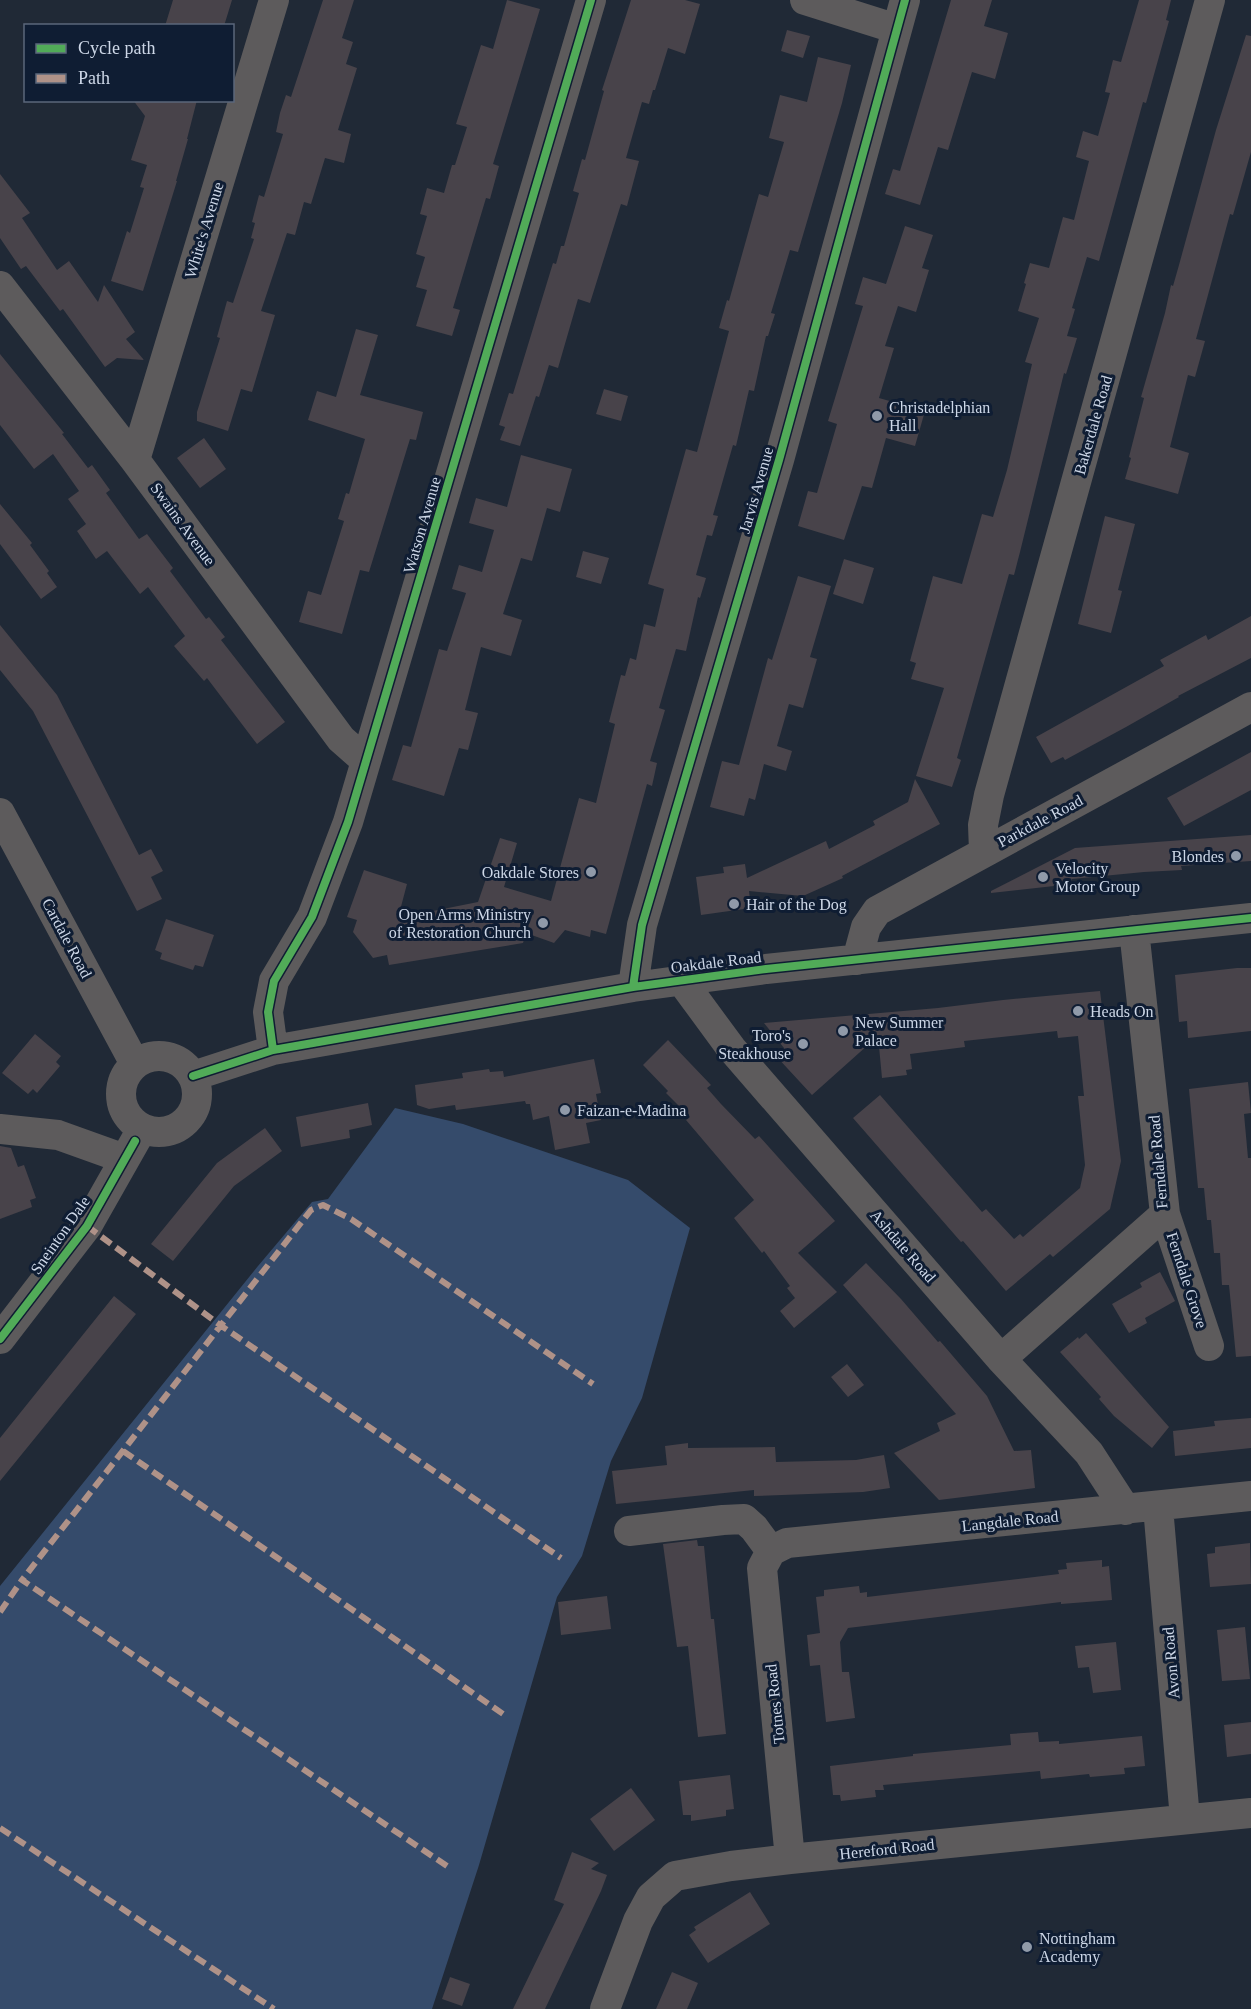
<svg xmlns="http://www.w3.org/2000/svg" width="1251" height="2009" font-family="'Times New Roman',serif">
  <rect width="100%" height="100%" fill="#202936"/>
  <!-- green -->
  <path fill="#354b6b" d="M395,1108L463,1124L628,1180L690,1228L642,1398L611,1461L582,1556L557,1597L479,1865L432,2009H0V1586L258,1266L312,1202L328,1199Z"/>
  <!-- building -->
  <path fill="#48434a" d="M173,0H232L224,26H165Z
    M323,0H354L342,38L353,42L346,64L357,68L338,130L351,134L344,163L325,158L311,204L304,202L295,235L287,233L261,311L275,315L252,392L241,389L228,431L197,421V412L220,338L217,337L227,301L233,303L254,239L251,238L255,223L252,222L259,195L264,197L283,134L276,132L280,113L286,95L291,97Z
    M507,0L540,9L493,164L499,166L490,199L486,198L453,308L460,310L452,336L416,326L427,290L416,287L425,257L416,254L427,216L420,214L427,188L444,193L452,165H455L467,127L456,124L481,45L493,49Z
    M631,0H685L700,4L685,54L668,48L655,90H653L649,104L642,102L626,158L639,161L627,206L621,204L590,303L578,299L558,368L549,365L539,397L536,396L520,446L500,440L505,427L499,425L509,393L513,394L553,263L556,264L561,246H564L579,193L573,191L582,159L585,160L604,91L602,90Z
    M951,0H992L984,26L1008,33L995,79L972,72L948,150L938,147L920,205L885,194L893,169L900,171Z
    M1139,0H1171L1166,20L1169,21L1146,103L1143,102L1099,261L1087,257L1072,308L1075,309L1067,336L1077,338L1066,374L1064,373L1020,552L1014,575L1009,574L957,758L961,760L952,787L916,776L944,688L911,679L916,663L910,661L933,576L962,584L982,514L993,517L1007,470L1032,364L1025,362L1039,318L1018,311L1026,284L1024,283L1030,263L1049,268L1063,217L1074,220L1089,161L1076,157L1083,131L1098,136L1110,93L1105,92L1113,60L1121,62Z
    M787,30L810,36L803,58L781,51Z
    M1246,35L1251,36V152L1233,215L1230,214L1196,339L1205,341L1195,377L1188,375L1170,447L1189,453L1178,494L1125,479L1131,458L1129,457L1144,398L1141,397L1165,313L1171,285L1173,286L1179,265L1216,130Z
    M818,57L851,65L842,103L798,252L790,250L771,313L775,314L768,336H766L754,391L749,390L736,446L733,445L713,515L718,516L712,536L707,535L696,575L706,578L700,598L698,597L686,651L676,649L659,708L665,710L650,761L657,763L652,786L647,784L606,934L591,930L590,937L565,930L554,943L526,933L523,943L389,965L387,955L373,958L353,932L357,920L347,917L364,870L407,884L398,918L478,902L500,838L517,843L504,887L551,901L579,798L596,803L615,724L609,722L621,675L625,676L630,658L636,660L644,624L655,627L664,589L648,584L686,449L697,452L729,331L719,328L727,300L729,301L759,194L768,197L784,142L769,138L780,95L807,102Z
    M133,100H197L187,139H188L176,181H177L143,291L111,281L127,231L130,233L144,188L140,187L147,165L131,160L145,116Z
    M0,174L30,213L22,218L57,270L69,261L98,302L104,285L135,332L126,339L144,360L117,358L105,367L63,309L60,311L26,266L21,269L0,238Z
    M905,226L933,235L922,268L929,270L916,312L898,306L885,346L894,348L879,398L925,411L915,446L886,438L872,488L862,486L844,540L798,526L808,491L817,493L837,424L828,421L863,306L855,304L863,277L886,284Z
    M356,329L378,335L360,395L423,412L416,440L410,439L369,572L360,570L342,634L299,622L308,591L321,595L344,521L338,519L346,493L349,494L365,439L308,420L317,391L336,397Z
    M0,354L64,433L62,434L88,468L92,465L110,490L106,493L139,539L147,534L173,568L170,571L206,619L209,617L225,637L221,640L285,722L257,744L207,678L204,681L174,646L185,636L148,587L140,594L107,551L96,559L77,531L86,524L68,499L79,491L53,454L34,469L0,425Z
    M604,389L628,396L621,421L596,414Z
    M204,438L226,469L200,488L177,458Z
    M521,455L572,469L560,512L547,508L532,561L521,558L503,614L522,620L511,656L481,647L465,710L478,713L468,750L459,748L444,796L392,780L403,745L411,747L439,649L447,651L466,593L452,589L459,565L482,572L494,530L469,523L476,498L507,507Z
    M0,504L32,543L30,545L49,571L47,573L57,587L41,599L0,544Z
    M1105,516L1135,524L1118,590L1122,591L1111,633L1078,624Z
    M583,551L609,558L601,584L576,577Z
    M844,559L874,568L863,604L833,594Z
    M798,576L831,586L810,657L817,659L803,708L789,704L777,746L792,751L786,771L764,764L755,800L749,798L744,816L710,807L722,761L739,765L768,658L772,660Z
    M1251,616V658L1178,696L1179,697L1126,727L1065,760L1063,757L1051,763L1036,737L1164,666L1160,660L1206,635L1208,640Z
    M0,625L57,695L139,855L151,849L163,871L151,877L162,899L137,911L33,711L0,670Z
    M1251,752V790L1184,826L1167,798Z
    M915,779L940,824L842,876L843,878L803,896L749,891L751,908L701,915L696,877L724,873L723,867L745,864L747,878L826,841L829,849L875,825L873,821L908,802Z
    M1251,835V861L1181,866L1182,870L1144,872L1072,879V884L991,893V891L1075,848Z
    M166,919L214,935L203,967L195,965L193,970L160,959L162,953L155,950Z
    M1237,968H1251V1031L1188,1038L1187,1021L1179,1022L1175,975Z
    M1100,991L1121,1161L1110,1209L1053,1257L1050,1254L1006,1291L963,1241L961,1242L853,1118L880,1095L982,1212L986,1209L1014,1239L1020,1234L1023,1237L1080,1188L1085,1165L1078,1096H1084L1078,1036L1058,1038L1057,1031L964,1041L965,1047L910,1054L912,1069L906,1070L907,1075L882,1078L878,1036L812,1095L776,1056L784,1048L764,1023L938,1008L1003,1000Z
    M35,1034L61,1056L56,1062L60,1066L37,1093L33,1089L28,1094L2,1073Z
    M668,1040L711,1085L707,1088L721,1104L755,1139L759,1136L835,1221L798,1253L837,1292L794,1328L780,1311L795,1298L787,1288L790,1286L764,1251L762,1253L734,1218L754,1200L686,1120L690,1117L666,1093L668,1091L643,1065Z
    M594,1059L601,1093L596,1094L601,1120L586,1123L590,1143L555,1150L549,1116L533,1120L530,1104H526L525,1101L456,1110L455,1105L429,1109L417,1105L415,1085L463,1078L462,1073L489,1069L490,1072L503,1071L504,1077Z
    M1248,1082L1251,1113L1244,1114L1248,1158H1251V1356L1236,1357L1229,1285H1222L1220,1253H1214L1211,1220H1207L1204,1188H1198L1189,1089Z
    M368,1103L372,1125L349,1130L350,1138L301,1147L296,1117Z
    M265,1128L282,1151L234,1186L173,1261L151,1244L217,1163Z
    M0,1146L11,1148L18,1167L24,1165L36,1198L30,1200L32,1207L0,1219Z
    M866,1263L901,1299L938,1342L940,1341L987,1396L1014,1451L1031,1450L1035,1488L939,1500L894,1453L940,1431L937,1423L956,1414L843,1285Z
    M1160,1272L1175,1301L1145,1318L1147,1323L1129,1333L1112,1304L1142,1287L1140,1283Z
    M114,1296L136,1314L0,1481V1438Z
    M1086,1333L1169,1427L1152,1448L1114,1416L1099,1399L1101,1397L1060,1352L1078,1337L1079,1339Z
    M847,1364L864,1385L848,1397L831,1377Z
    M1251,1418V1448L1175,1456L1173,1431L1215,1426L1214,1421Z
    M688,1443V1448L775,1447L776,1462L856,1460L884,1455L890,1488L863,1492L754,1496V1490L616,1504L612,1471L667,1465L665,1446Z
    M697,1540L698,1546H704L711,1619H714L726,1734L698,1737L688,1646L677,1647L663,1544Z
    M1250,1543L1251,1584L1210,1587L1207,1554L1215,1553V1547Z
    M1102,1560V1567L1109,1566L1112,1600L1061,1604V1602L848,1628L840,1642L842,1672H849L855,1718L826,1722L820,1665L810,1666L807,1635L820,1633L816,1597L824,1596V1590L859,1586L860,1593L867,1592V1597L1059,1574L1058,1570L1067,1569L1066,1563Z
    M607,1596L611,1629L561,1635L558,1602Z
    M1245,1627L1250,1679L1222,1681L1217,1630Z
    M1116,1642L1121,1690L1093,1693L1089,1667L1078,1668L1075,1646Z
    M1251,1722V1754L1227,1757L1224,1725Z
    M1038,1732L1039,1742L1059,1741V1744L1142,1736L1145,1766L1124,1768L1125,1774L1090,1777L1089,1774L1041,1779L1040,1771L883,1785L884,1790H875L876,1797L841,1801L840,1795H833L830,1766L913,1756V1754L1011,1745L1010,1734Z
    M730,1775L734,1809L726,1810V1816L691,1821V1815H683L679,1781Z
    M631,1788L655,1820L614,1851L590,1819Z
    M572,1852L599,1863L591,1869L607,1875L601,1891L545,2009H513L564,1904L554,1900Z
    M750,1892L770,1924L708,1963L689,1935L696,1930L694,1927Z
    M672,1972L698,1983L687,2009H656Z
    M450,1977L470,1984L462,2006L442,1999Z"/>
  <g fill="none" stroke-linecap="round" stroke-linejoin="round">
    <!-- minor -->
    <path stroke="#5d5b5c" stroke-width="30" d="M805,0L897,29
      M0,286L135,460L341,739L366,761
      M135,460L274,0
      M0,813L135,1064
      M984,851L983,825L989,795L1210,0
      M857,960L866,927L877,911L1251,707
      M681,980L731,1048L1001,1359L1089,1453L1126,1510
      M633,987L642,925L779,460L905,0
      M273,1050L268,1012L274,981L312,917L348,822L591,0
      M121 1094a38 38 0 1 1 76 0a38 38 0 1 1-76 0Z
      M193,1076L273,1050L633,987L766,969L1251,918
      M0,1129L58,1135L125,1159
      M1165,1214L1209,1346
      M0,1339L87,1226L142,1129
      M1001,1359L1165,1214L1134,930
      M1158,1507L1185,1819
      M629,1531L723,1520L744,1519L754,1528L771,1551
      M771,1551L787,1543L1251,1496
      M771,1551L762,1568L790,1859
      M605,2009L638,1921L651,1897L675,1876L731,1866L790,1859L1251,1813"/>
    <!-- quiet -->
    <path stroke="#af9288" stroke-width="6" stroke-dasharray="12 6" stroke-linecap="butt" d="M87,1226L220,1325L561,1558
      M123,1451L506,1716
      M0,1612L22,1580
      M0,1828L274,2009
      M447,1866L22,1580L311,1210L323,1205L351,1219L593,1384"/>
    <defs>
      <path id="cycleway" d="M633,987L642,925L779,460L905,0
        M273,1050L268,1012L274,981L312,917L348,822L591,0
        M193,1076L273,1050L633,987L766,969L1251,918
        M0,1339L87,1226L135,1141"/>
    </defs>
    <!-- cycleway casing -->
    <use href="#cycleway" stroke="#0f1d33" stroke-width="11"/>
    <!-- cycleway -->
    <use href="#cycleway" stroke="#51ab58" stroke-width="8"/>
  </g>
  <!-- markers -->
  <g fill="#909aa9" stroke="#0f1d33" stroke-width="2">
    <circle cx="877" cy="416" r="6"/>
    <circle cx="1236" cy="856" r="6"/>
    <circle cx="591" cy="872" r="6"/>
    <circle cx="1043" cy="877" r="6"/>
    <circle cx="734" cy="904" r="6"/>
    <circle cx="543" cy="923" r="6"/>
    <circle cx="1078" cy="1011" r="6"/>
    <circle cx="843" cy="1031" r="6"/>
    <circle cx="803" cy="1044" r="6"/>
    <circle cx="565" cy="1110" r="6"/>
    <circle cx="1027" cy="1947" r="6"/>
  </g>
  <g text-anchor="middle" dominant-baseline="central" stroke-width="6" stroke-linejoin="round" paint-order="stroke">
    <!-- street labels -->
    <g font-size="16" fill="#cdd7e7" stroke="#0f1d33">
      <text transform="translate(204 230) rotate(-73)">White's Avenue</text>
      <text transform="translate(1093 425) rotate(-74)">Bakerdale Road</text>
      <text transform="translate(756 490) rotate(-74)">Jarvis Avenue</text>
      <text transform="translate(183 524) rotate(54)">Swains Avenue</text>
      <text transform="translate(422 525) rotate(-74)">Watson Avenue</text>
      <text transform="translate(1040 821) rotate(-28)">Parkdale Road</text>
      <text transform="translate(67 938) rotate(62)">Cardale Road</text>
      <text transform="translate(716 962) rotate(-7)">Oakdale Road</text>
      <text transform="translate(1158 1162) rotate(-95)">Ferndale Road</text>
      <text transform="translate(60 1235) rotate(-55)">Sneinton Dale</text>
      <text transform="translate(903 1246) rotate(49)">Ashdale Road</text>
      <text transform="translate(1187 1280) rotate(72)">Ferndale Grove</text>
      <text transform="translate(1010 1521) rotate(-6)">Langdale Road</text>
      <text transform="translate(1171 1663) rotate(-95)">Avon Road</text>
      <text transform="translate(775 1704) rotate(-96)">Totnes Road</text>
      <text transform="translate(887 1849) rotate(-6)">Hereford Road</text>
    </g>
    <!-- poi labels -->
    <g font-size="16" fill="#cdd7e7" stroke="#0f1d33" text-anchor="start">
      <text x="889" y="407">Christadelphian<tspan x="889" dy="18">Hall</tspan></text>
      <text x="1224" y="856" text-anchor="end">Blondes</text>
      <text x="1055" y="868">Velocity<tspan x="1055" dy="18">Motor Group</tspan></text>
      <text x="579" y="872" text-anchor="end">Oakdale Stores</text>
      <text x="746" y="904">Hair of the Dog</text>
      <text x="531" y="914" text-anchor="end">Open Arms Ministry<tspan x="531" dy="18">of Restoration Church</tspan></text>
      <text x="1090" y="1011">Heads On</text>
      <text x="855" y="1022">New Summer<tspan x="855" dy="18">Palace</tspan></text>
      <text x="791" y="1035" text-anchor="end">Toro's<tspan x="791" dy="18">Steakhouse</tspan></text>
      <text x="577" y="1110">Faizan-e-Madina</text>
      <text x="1039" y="1938">Nottingham<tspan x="1039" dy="18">Academy</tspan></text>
    </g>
  </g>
  <!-- legend -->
  <rect x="24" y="24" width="210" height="78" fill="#0f1d33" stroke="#5b677b" stroke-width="1.5"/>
  <rect x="36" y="44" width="30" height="9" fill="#51ab58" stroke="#5b677b" stroke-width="1.5"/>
  <text x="78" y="54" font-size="18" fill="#cdd7e7">Cycle path</text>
  <rect x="36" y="74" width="30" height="9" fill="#af9288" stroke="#5b677b" stroke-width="1.5"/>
  <text x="78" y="84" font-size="18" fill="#cdd7e7">Path</text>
</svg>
